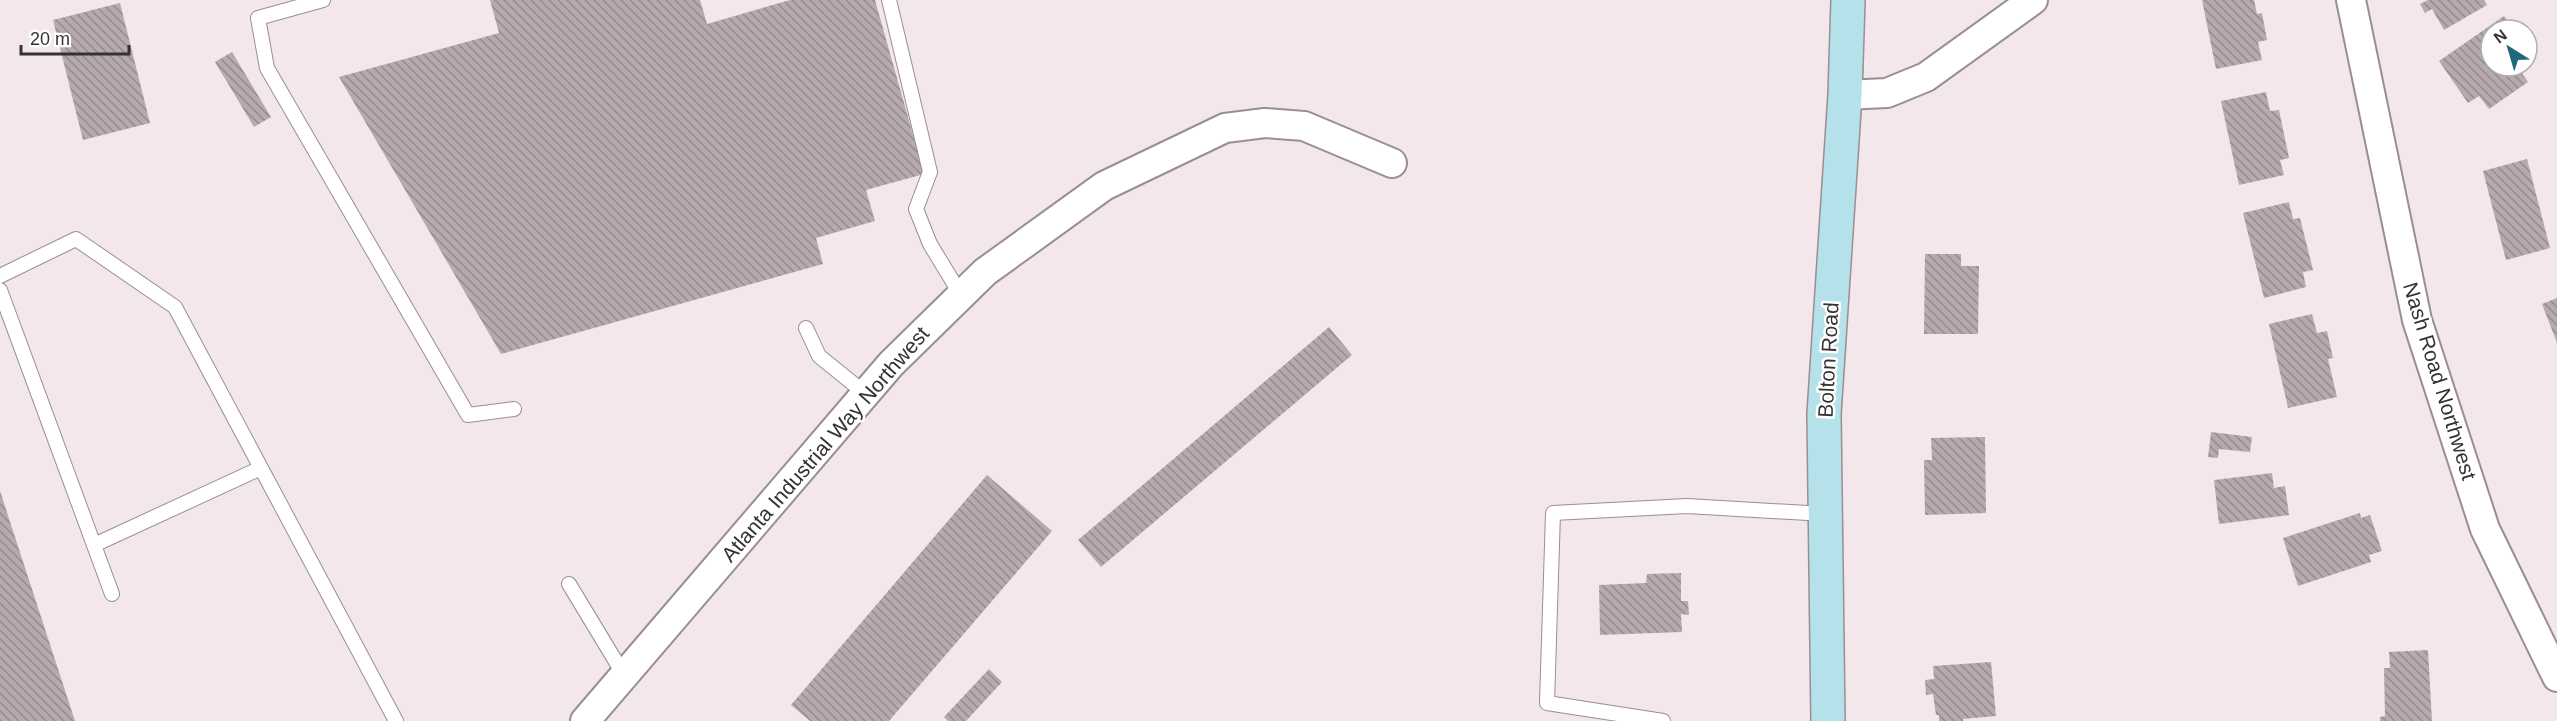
<svg xmlns="http://www.w3.org/2000/svg" width="2557" height="721" font-family="Arial,sans-serif">
  <defs>
    <pattern id="building-back-hatch" width="6" height="6" patternUnits="userSpaceOnUse" patternTransform="scale(1.5)"><rect width="6" height="6" fill="#b6aaae"/><path d="M-1 5l2 2M0 0l6 6M5-1l2 2" fill="none" stroke="#958b8e"/></pattern>
  </defs>
  <rect width="100%" height="100%" fill="#f4e7ec"/>
  <!-- building -->
  <path fill="url(#building-back-hatch)" d="M490,0H700L707,24L790,0H875L924,174L866,190L875,221L816,238L823,264L501,354L339,77L499,33Z
    M2202,0H2254L2257,14L2262,13L2267,40L2258,42L2262,60L2216,69Z
    M2428,0H2484L2487,5L2444,30L2432,9L2425,13L2420,4Z
    M120,3L150,123L83,140L53,20Z
    M2504,16L2514,30H2491V66H2517L2528,82L2489,109L2479,96L2468,103L2439,61Z
    M232,52L271,117L254,127L215,62Z
    M2266,92L2270,111L2279,110L2289,158L2280,160L2284,175L2239,185L2221,101Z
    M2527,159L2550,248L2506,260L2483,171Z
    M2289,202L2293,219L2300,218L2313,270L2303,272L2306,287L2264,298L2243,213Z
    M1925,254H1961V266H1979L1978,334H1924Z
    M2557,298V343L2542,304Z
    M2312,314L2317,333L2327,331L2333,358L2328,359L2337,397L2288,408L2269,324Z
    M1329,327L1352,355L1101,567L1078,540Z
    M2211,432L2252,437L2250,452L2219,449L2218,458L2208,457Z
    M1985,437L1986,513L1925,515L1924,460H1932L1931,438Z
    M2272,473L2274,488L2285,486L2289,515L2219,524L2214,480Z
    M987,475L1052,531L889,721H810L791,705Z
    M0,491L75,721H0Z
    M2360,513L2361,518L2370,515L2382,551L2369,555L2371,562L2298,586L2283,538Z
    M1681,573V601H1688L1689,615L1681,614L1682,632L1600,635L1599,585L1646,583L1647,574Z
    M2428,650L2432,721H2380V717L2385,716L2384,668H2390L2389,652Z
    M1991,662L1996,716L1963,719V721H1939V715H1936L1933,694L1926,695L1925,680L1934,679L1933,666Z
    M989,669L1002,682L966,721H948L944,717Z"/>
  <g fill="none" stroke-linecap="round" stroke-linejoin="round">
    <defs>
      <path id="service" d="M323,0L258,18L267,68L468,415L514,409
        M889,0L930,172L916,209L930,244L961,295
        M0,276L76,239L175,307L396,721
        M0,290L112,594
        M806,328L819,356L866,394
        M94,545L261,468
        M569,584L624,675
        M1663,721L1547,703L1553,513L1687,506L1825,514"/>
      <path id="minor" d="M2351,0L2417,320L2485,529L2557,677
        M1845,95L1887,93L1926,77L2033,0
        M585,721L891,364L985,272L1104,186L1225,128L1265,123L1304,126L1392,163"/>
      <path id="secondary" d="M1828,721L1824,414L1845,95L1848,0"/>
    </defs>
    <!-- service casing -->
    <use href="#service" stroke="#998e91" stroke-width="16"/>
    <!-- minor casing -->
    <use href="#minor" stroke="#998e91" stroke-width="32"/>
    <!-- secondary casing -->
    <use href="#secondary" stroke="#998e91" stroke-width="36"/>
    <!-- service -->
    <use href="#service" stroke="#fff" stroke-width="14"/>
    <!-- minor -->
    <use href="#minor" stroke="#fff" stroke-width="28"/>
    <!-- secondary -->
    <use href="#secondary" stroke="#b5e2ea" stroke-width="33"/>
  </g>
  <g text-anchor="middle" dominant-baseline="central" stroke-width="5" stroke-linejoin="round" paint-order="stroke">
    <!-- street labels -->
    <g font-size="21" fill="#363233" stroke="#fff">
      <text transform="translate(1828 360) rotate(-87)">Bolton Road</text>
      <text transform="translate(2440 381) rotate(73)">Nash Road Northwest</text>
      <text transform="translate(825 444) rotate(-49)">Atlanta Industrial Way Northwest</text>
    </g>
  </g>
  <!-- north arrow -->
  <g transform="translate(2509 48) rotate(323)"><circle r="28" fill="#ffffff" stroke="#afadad" stroke-width="1.5"/>
  <path d="M0-4.5L10 22L0 15L-10 22Z" fill="#236879"/>
  <text y="-9" font-size="16" font-weight="bold" text-anchor="middle" fill="#363233">N</text>
  </g>
  <!-- scale -->
  <path d="M21 45v9h108v-9" fill="none" stroke="#363233" stroke-width="3"/>
  <text x="30" y="45" font-size="18" fill="#363233" stroke="#ffffff" stroke-width="4.5" paint-order="stroke">20 m</text>
</svg>
